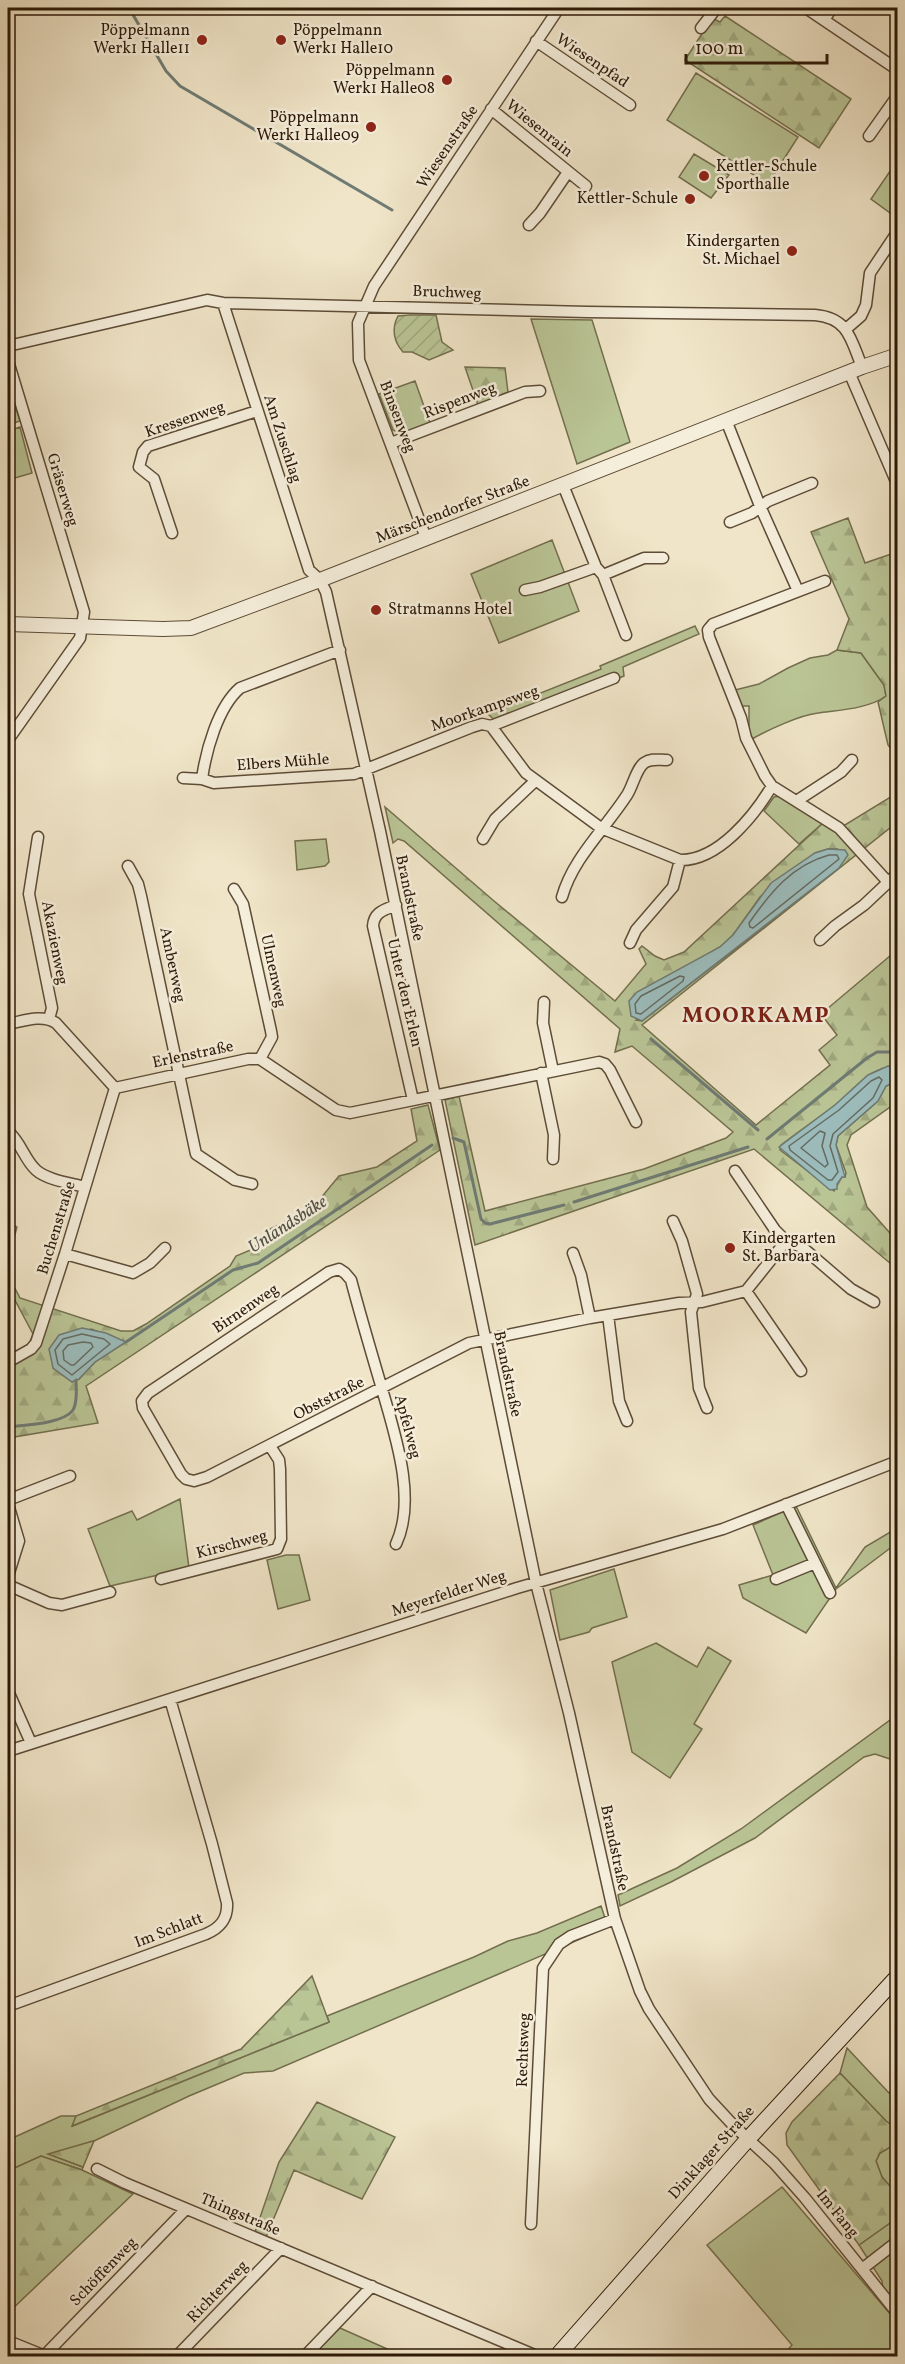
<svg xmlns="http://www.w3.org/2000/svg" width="905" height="2364" font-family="Vollkorn,serif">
  <defs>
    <pattern id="forest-firs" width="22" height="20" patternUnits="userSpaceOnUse" patternTransform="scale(1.5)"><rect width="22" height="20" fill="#bac596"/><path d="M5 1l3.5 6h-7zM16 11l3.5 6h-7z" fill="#a0a980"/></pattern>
    <pattern id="garden-furrows" width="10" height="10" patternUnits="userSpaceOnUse" patternTransform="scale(1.5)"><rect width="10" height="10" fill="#bac596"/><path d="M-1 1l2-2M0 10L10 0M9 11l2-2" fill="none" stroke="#a0a980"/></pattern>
  </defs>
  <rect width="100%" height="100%" fill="#f0e5c8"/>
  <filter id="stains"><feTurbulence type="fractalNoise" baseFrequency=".00333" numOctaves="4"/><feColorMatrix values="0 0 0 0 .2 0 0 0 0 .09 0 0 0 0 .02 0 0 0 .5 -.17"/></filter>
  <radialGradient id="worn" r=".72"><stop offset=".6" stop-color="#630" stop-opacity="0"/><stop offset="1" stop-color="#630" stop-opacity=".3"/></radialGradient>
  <!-- green -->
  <path fill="#bac596" stroke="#736f4e" stroke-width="1.5" d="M696,73L798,137L768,184L667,120Z
    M694,154L729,175L711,198L679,177Z
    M897,161V218L871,199Z
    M531,319L592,320L630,442L577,464Z
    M415,381L430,423L401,434L393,430L379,394Z
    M11,393L20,421L8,425V394Z
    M20,427L32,473L8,480V431Z
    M552,540L579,611L499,643L471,574Z
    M695,626L699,634L623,667L624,676L501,726L488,714L601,669L600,666Z
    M837,650L861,653L884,685L886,696C868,709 839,710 818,713C800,715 768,730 752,739L749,734V706H742L735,690L759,684L788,668L810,658L828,655Z
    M781,796L823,823L799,844L764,811L774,797Z
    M326,839L329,862L325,866L297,870L295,841Z
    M180,1499L189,1568L110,1586L88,1529L132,1511L137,1520Z
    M796,1506L836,1588L865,1547L897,1528V1543L836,1589L806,1633L743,1598L739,1585L773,1575L753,1525Z
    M286,1555H299L310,1600L278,1609L267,1560Z
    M614,1569L627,1617L592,1628L589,1632L560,1640L550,1590Z
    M656,1643L697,1667L708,1647L731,1661L694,1724L702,1729L670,1778L632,1752L612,1662Z
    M897,1715V1750L893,1760L875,1754L864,1757L755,1838L671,1882L620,1906L618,1895L677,1868L741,1829Z
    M601,1906L608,1927L273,2071L244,2073L189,2096L94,2141L49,2154L83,2167L82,2170L41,2156L8,2171V2140L61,2116H76L73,2126L329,2022L327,2016L474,1957L508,1941L537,1933Z
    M847,2048L889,2093L897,2086V2129L886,2121L840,2073Z
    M894,2144L897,2148V2194L882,2177L876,2161L880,2153Z
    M782,2187L897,2322V2356H782L792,2345L707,2245Z
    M897,2218V2306L883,2290L882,2281L859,2245Z
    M340,2328L403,2356H311Z"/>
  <!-- forest -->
  <path fill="url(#forest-firs)" stroke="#736f4e" stroke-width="1.5" fill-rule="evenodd" d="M725,16L851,99L819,148L685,60L712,18L720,22Z
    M465,367L505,368L508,392L478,405Z
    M848,518L865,563L897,552L898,691C893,696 898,744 897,756L888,745L878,702L886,696L884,685L861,653L837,650L849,619L811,532Z
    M897,793V826L890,828L642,1025L756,1125L830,1065L819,1050L837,1035L821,1014L897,950L898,1044L893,1048H897V1067C869,1065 855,1090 835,1105C817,1119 799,1131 781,1145L780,1150L834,1191L842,1177H845L846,1173L836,1145L838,1136L878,1101L886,1086L897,1081V1102L851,1135L847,1145L867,1207L897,1241V1269L754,1149L475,1245L445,1100L459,1096L485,1211L644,1169L726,1138L733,1132L632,1046L615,1052L620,1029L404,841L398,839L393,843L385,807L494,901L615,1001L646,964L639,949L642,946L655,956L664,960L684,952L823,823L845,825ZM828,849H837L781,914L642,1021L636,1020L696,961L720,947L733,935L760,897L815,853Z
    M428,1105L440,1150L86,1386L98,1423L8,1438V1366L30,1342L33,1334L8,1287V1275L20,1298L121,1331H133L146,1324L230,1266L236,1256L253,1249L270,1229L311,1210L339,1176L377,1167L417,1141L411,1109ZM91,1329L125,1342L95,1362L79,1379L72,1382L53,1368Z
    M8,1221L17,1227L8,1260Z
    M312,1976L329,2022L72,2126L76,2116L241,2049Z
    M840,2073L886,2121L897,2129V2148L894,2145L880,2153L876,2161L882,2177L897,2194V2218L859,2245L787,2145L786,2133L792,2122Z
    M317,2102L395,2137L362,2199L294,2170L266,2237L255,2232L279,2162Z
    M94,2141L83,2167L48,2154L93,2141Z
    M41,2156L82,2170L133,2194L8,2313V2171Z"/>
  <!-- garden -->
  <path fill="url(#garden-furrows)" stroke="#736f4e" stroke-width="1.5" d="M410,315H436L442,342L453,350L429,360L412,352H403C394,342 391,329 398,316Z"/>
  <!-- water -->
  <path fill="#9cbdbd" stroke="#6f7b74" stroke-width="1.5" d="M828,849L845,850L848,855L839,868L642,1021L631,1016L629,1001L637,992L720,947L733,935L771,883L815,853Z
    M888,1066L897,1067V1081L886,1086L878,1101L838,1136L836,1145L845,1177H842L837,1184V1189L830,1190L779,1147L835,1105L868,1075Z
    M82,1328L106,1333L126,1342L95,1362L79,1379L72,1382L53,1368L49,1349L59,1335Z"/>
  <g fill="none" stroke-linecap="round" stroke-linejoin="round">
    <!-- shore -->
    <path stroke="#646b62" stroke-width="1.5" d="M829,855H837L839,859L753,928L750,927L749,923C770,893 792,865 829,855Z
      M680,976L684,977L683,981L641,1014L636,1013L635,1004L641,996Z
      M879,1077L882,1080L873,1098L833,1134L830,1146L838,1172L832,1180H828L790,1150L789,1146L839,1110L871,1081Z
      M820,1131L825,1133L822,1146L828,1164L825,1167L801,1148Z
      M82,1334L104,1339L110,1344L72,1375L58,1364L55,1350L63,1339Z
      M83,1342L91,1343L93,1347L74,1365H71L64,1360L63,1351L68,1345Z"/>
    <!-- stream -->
    <path stroke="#6f7b74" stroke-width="3" d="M129,8L166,71L180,86L392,210
      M651,1039L758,1130
      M453,1138L464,1142L481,1219L485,1223L490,1224L564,1205
      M767,1139L867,1058L877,1052H898
      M574,1202L748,1147
      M126,1342L233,1270L258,1263L432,1145
      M8,1427C24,1425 63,1424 73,1410C78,1402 76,1389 76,1380"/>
    <defs>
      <path id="minor" d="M806,8L898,70
        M824,20L832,8
        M701,28L715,10L714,8
        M536,41L630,105
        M491,109L586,186
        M869,136L898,95
        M529,225L540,213L568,172
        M223,303L309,570L320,580L326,592L380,831L536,1583L569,1713L615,1919L640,1991L649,2009L709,2099L734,2126L774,2163L805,2198L898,2314
        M846,329L861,316L866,305L870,273L898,231
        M8,346L207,300L223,303L587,312L815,315C849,318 851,340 862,367
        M8,361L84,612L80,638L8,740
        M849,372L898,486
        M726,420L760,506L798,591
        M391,443L525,392L540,391
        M563,485L596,567L603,575L626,635
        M730,522L752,513L768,501L812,483
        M172,533L154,479L139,467L143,452L148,446L257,411
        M426,538L359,360L358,323L374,286L559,8
        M603,575L644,558H663
        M825,581L713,624L708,630L709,637L741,718L746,738L765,776L772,786L839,828L887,881
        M525,590L540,587L596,567
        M491,726L526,773L601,828L680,860C718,861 754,816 772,786
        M183,778L202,779L214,783L354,774L472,727L482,724L491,726L614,678
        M202,779C206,750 218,707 240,688L340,650
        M798,800L841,772L852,760
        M38,837L29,894L52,1008L49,1019
        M483,839L495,819L535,781
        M128,866L138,884L141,896L196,1154L235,1180L252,1184
        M234,889L243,904L271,1031L272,1037L260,1059
        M562,897C573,858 605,829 627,795C633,786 636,769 644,763C651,758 659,760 667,760
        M396,905C384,910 374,912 373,926L413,1100
        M820,940L835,926L864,905L898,873
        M630,943L636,930L673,887L680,860
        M544,1002L543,1023L553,1071
        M8,1024C24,1021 42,1014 56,1023L115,1088
        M541,1073L554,1135L553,1159
        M115,1088L248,1059H260L336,1110L350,1113L599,1062L605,1064L610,1070L636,1122
        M8,1131C22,1144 24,1159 36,1170C47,1180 70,1183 85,1187
        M735,1171L775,1230L786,1241L802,1247L851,1289L874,1302
        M673,1221L682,1241L697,1294L691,1312L699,1388L707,1408
        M573,1253L581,1275L590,1318
        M65,1254L133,1273L150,1263L165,1248
        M746,1291L801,1371
        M608,1315L619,1401L627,1421
        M8,1362L31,1349L36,1343L65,1254L115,1088
        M8,1500L70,1476
        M8,1504L19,1541L8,1576
        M786,1504L830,1593
        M396,1544C418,1497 393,1429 380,1382C370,1348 360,1314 351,1280L345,1273L339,1269L329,1272L148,1393L142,1401L143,1408L181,1474L186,1479L194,1481L207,1477L469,1343L590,1318L679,1303L702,1302L746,1291L786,1241
        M161,1579L277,1549L281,1539L280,1469L279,1460L270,1446
        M776,1579L815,1563
        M8,1585L49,1603L62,1605L110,1592
        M8,1691L31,1743
        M8,1751L517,1588L723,1529L898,1461
        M8,2006L206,1934C220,1928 228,1919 227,1903L212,1844L170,1699
        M97,2169L125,2183L537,2356
        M531,2224L543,1968L559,1944L571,1936L615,1919
        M862,2269L898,2241
        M8,2341L45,2356
        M44,2356L186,2209
        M177,2356L281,2248
        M305,2356L372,2286"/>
      <path id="tertiary" d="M8,624L163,629L191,628L320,580L862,367L898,355"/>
      <path id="secondary" d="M557,2356L748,2139L898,1976"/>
    </defs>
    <!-- minor casing -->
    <use href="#minor" stroke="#5d4c37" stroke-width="13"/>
    <!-- tertiary casing -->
    <use href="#tertiary" stroke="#5d4c37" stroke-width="16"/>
    <!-- secondary casing -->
    <use href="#secondary" stroke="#2c1907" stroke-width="17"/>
    <!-- minor -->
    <use href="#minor" stroke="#f5eedb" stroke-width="10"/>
    <!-- tertiary -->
    <use href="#tertiary" stroke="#f5eedb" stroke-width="14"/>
    <!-- secondary -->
    <use href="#secondary" stroke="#f5eedb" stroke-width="15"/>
  </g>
  <!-- markers -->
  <g fill="#8f2418" stroke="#f5eedb" stroke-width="2">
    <circle cx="202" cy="40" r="6"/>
    <circle cx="281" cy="40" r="6"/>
    <circle cx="447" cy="80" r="6"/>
    <circle cx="371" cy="127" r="6"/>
    <circle cx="704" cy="176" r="6"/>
    <circle cx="690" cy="199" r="6"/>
    <circle cx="792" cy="251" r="6"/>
    <circle cx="376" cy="610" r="6"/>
    <circle cx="730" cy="1248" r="6"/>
  </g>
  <g text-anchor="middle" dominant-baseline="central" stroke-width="5" stroke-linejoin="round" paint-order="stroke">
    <!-- poi labels -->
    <g font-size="16" fill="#2c1907" stroke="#f5eedb" text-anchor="end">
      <text x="190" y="31">Pöppelmann<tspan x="190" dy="18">Werk1 Halle11</tspan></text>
      <text x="293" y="31" text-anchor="start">Pöppelmann<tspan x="293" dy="18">Werk1 Halle10</tspan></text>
      <text x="435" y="71">Pöppelmann<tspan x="435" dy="18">Werk1 Halle08</tspan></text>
      <text x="359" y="118">Pöppelmann<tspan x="359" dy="18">Werk1 Halle09</tspan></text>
      <text x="716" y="167" text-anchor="start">Kettler-Schule<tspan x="716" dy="18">Sporthalle</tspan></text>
      <text x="678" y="199">Kettler-Schule</text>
      <text x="780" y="242">Kindergarten<tspan x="780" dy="18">St. Michael</tspan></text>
      <text x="388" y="610" text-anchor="start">Stratmanns Hotel</text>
      <text x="742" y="1239" text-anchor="start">Kindergarten<tspan x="742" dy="18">St. Barbara</tspan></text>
    </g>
    <!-- street labels -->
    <g font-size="16" fill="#2c1907" stroke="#f5eedb">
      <text transform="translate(592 61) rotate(34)">Wiesenpfad</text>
      <text transform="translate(539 129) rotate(39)">Wiesenrain</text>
      <text transform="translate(448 147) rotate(-56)">Wiesenstraße</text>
      <text transform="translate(447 293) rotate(2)">Bruchweg</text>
      <text transform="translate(460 401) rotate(-21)">Rispenweg</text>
      <text transform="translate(397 417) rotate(69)">Binsenweg</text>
      <text transform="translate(185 420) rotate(-19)">Kressenweg</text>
      <text transform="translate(282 439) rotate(72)">Am Zuschlag</text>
      <text transform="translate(62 490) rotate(73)">Gräserweg</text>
      <text transform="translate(453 510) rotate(-21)">Märschendorfer Straße</text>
      <text transform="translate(485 709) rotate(-19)">Moorkampsweg</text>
      <text transform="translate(283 763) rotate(-4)">Elbers Mühle</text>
      <text transform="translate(409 898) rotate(78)">Brandstraße</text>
      <text transform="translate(54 943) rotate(79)">Akazienweg</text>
      <text transform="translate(172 965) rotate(78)">Amberweg</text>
      <text transform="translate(273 971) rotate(78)">Ulmenweg</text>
      <text transform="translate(404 993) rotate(77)">Unter den Erlen</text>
      <text transform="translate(193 1055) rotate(-12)">Erlenstraße</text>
      <text transform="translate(57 1228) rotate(-73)">Buchenstraße</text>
      <text transform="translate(246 1309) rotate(-34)">Birnenweg</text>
      <text transform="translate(507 1374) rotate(78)">Brandstraße</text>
      <text transform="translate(329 1399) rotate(-27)">Obststraße</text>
      <text transform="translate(407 1427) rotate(75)">Apfelweg</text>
      <text transform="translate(232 1545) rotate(-15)">Kirschweg</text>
      <text transform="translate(449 1594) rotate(-18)">Meyerfelder Weg</text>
      <text transform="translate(614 1848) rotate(78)">Brandstraße</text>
      <text transform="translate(169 1931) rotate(-21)">Im Schlatt</text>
      <text transform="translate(524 2050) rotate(-88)">Rechtsweg</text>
      <text transform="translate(712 2153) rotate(-48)">Dinklager Straße</text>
      <text transform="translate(837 2214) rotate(51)">Im Fang</text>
      <text transform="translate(240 2215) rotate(23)">Thingstraße</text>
      <text transform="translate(104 2272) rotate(-46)">Schöffenweg</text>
      <text transform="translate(218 2292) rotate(-46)">Richterweg</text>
    </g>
    <!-- water labels -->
    <g font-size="18" font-style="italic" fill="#535247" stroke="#f5eedb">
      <text transform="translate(288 1225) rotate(-33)">Unlandsbäke</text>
    </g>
    <!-- district labels -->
    <g font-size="22" font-weight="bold" letter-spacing="1.5" fill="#7a1f14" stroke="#f5eedb">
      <text x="756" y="1016">MOORKAMP</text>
    </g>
  </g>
  <!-- margin -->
  <rect width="905" height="2364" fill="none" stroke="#f0e5c8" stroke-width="30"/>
  <rect x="9" y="9" width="887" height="2346" fill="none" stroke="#2c1907" stroke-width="3"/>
  <rect x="15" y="15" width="875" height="2334" fill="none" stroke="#2c1907" stroke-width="1.5"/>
  <!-- scale -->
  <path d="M686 54v9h141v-9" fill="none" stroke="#2c1907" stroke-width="3"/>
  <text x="695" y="54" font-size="18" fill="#2c1907" stroke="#f5eedb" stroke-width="4.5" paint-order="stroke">100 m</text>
  <rect width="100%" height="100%" filter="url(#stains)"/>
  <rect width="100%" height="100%" fill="url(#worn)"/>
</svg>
